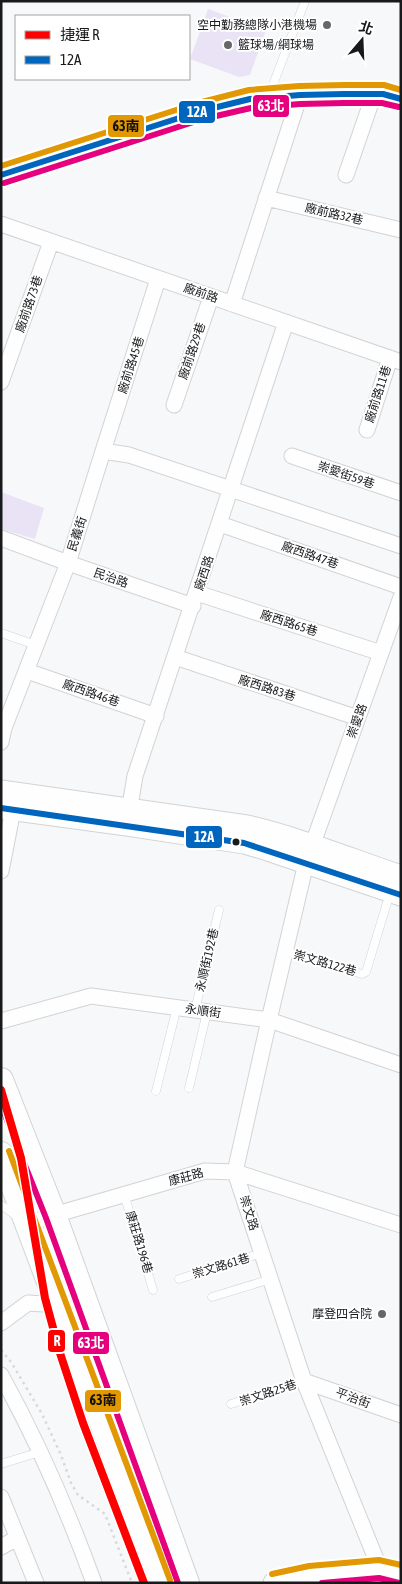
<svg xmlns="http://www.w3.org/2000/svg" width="402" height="1584" font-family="'Asap Condensed','Noto Sans TC',sans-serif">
  <rect width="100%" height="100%" fill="#f6f8fa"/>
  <!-- green -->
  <path fill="#eae3f6" d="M208,9L266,30L250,75L239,77L190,59Z
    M1,492L44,508L35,539L1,529Z"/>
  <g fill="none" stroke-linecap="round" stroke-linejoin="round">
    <defs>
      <path id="lane" d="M269,95L305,1
        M1,633L36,645
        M285,951L362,974L366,972L390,893
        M195,1010L219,910
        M189,1088L207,1012
        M156,1091L177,1007
        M124,1194L153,1290
        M1,1205L18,1217
        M179,1279L262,1253
        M212,1297L271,1279
        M231,1404L304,1381
        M1,1464L40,1452"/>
      <path id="street" d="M346,175L374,94
        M266,198L401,230
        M1,224L401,362
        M232,304L300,95
        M1,382L51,242
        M174,405L211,297
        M367,430L390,358
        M103,451L158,279
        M292,456L401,493
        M220,524L401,587
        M1,538L68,563L193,606
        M197,593L381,653
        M175,657L358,718
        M27,671L156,716
        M1,742L4,728L68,563L103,451L129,455L401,546
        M128,818L135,776L286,322
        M1,871L13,810
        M1,1021L91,996L269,1020L401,1065
        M28,1224L54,1215L205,1171L235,1172L401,1225
        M1,1323L28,1303L59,1305
        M1,1375C38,1442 68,1511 94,1583
        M304,1381L401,1415
        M1,1497L36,1583
        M1,1547L17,1538
        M380,1569L304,1381L235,1172L269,1020L306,863L401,597"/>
      <path id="secondary" d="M1,175L201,111L250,99L300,95L344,94H383L401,99
        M1,791L247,826C299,838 350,859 401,876
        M1,808L127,825L244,843L265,849L401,895
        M274,1583L310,1575L380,1569L401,1574"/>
      <path id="primary" d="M1,1080L54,1215L187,1583
        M1,1154L162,1583"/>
    </defs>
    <!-- lane casing -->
    <use href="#lane" stroke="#d1d3d5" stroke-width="9"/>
    <!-- street casing -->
    <use href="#street" stroke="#d1d3d5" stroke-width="17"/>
    <!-- secondary casing -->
    <use href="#secondary" stroke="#d1d3d5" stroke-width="23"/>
    <!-- primary casing -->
    <use href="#primary" stroke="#d1d3d5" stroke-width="26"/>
    <!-- path -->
    <path stroke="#d9d9da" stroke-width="2.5" stroke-dasharray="2.5 4" stroke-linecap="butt" d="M1,1350L11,1362L42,1414L61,1455L71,1483L78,1495L105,1514L132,1583"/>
    <!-- lane -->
    <use href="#lane" stroke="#fefefe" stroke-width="8"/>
    <!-- street -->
    <use href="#street" stroke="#fefefe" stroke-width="15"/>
    <!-- secondary -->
    <use href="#secondary" stroke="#fefefe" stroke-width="21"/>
    <!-- primary -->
    <use href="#primary" stroke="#fefefe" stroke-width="24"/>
    <defs>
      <path id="bus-1" d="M1,175L201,111L250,99L300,95L344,94H383L401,99
        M1,808L244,843L401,895"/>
      <path id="bus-2" d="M4,183L203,119L251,108L300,104L344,103H382L399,107
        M1,1105L46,1218L178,1583
        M322,1583L379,1578L399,1583"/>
      <path id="bus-3" d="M1,166L198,103L249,90L299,86L344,85H384L401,90
        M9,1151L170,1580
        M272,1574L309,1566L379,1560L401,1565"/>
    </defs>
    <!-- bus-1 casing -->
    <use href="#bus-1" stroke="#fff" stroke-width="10"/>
    <!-- bus-2 casing -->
    <use href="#bus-2" stroke="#fff" stroke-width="10"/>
    <!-- bus-3 casing -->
    <use href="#bus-3" stroke="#fff" stroke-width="10"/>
    <!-- bus-1 -->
    <use href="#bus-1" stroke="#0065bd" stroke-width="6"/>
    <!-- bus-2 -->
    <use href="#bus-2" stroke="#e5007d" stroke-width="6"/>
    <!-- bus-3 -->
    <use href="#bus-3" stroke="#e19803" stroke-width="6"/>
    <defs>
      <path id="metro-1" d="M1,1090L21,1158L45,1298L59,1350L83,1423L144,1583"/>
    </defs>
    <!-- metro-1 casing -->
    <use href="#metro-1" stroke="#fff" stroke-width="11"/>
    <!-- metro-1 -->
    <use href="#metro-1" stroke="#f00" stroke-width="8"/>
  </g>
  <!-- markers -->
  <g fill="#666769" stroke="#fff" stroke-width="2">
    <circle cx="327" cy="25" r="5"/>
    <circle cx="228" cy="45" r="5"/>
    <circle cx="382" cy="1314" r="5"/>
  </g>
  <circle fill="#18191b" stroke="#fff" stroke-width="2" cx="236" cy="842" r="4.5"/>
  <g text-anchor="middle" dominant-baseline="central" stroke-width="4" stroke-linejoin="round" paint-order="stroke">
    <!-- poi labels -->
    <g font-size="12" fill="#18191b" stroke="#fff" text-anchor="end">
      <text x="317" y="25">空中勤務總隊小港機場</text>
      <text x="238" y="45" text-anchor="start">籃球場/網球場</text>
      <text x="372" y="1314">摩登四合院</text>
    </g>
    <!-- street labels -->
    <g font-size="12" fill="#18191b" stroke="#fff">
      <text transform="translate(334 214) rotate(13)">廠前路32巷</text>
      <text transform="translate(201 293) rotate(19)">廠前路</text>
      <text transform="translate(29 304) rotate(-71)">廠前路73巷</text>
      <text transform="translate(192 351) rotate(-71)">廠前路29巷</text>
      <text transform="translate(131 365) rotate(-72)">廠前路45巷</text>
      <text transform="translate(378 394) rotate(-72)">廠前路11巷</text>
      <text transform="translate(346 475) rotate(19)">崇愛街59巷</text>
      <text transform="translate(77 534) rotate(-72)">民義街</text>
      <text transform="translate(310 555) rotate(19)">廠西路47巷</text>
      <text transform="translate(204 573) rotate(-72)">廠西路</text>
      <text transform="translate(111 578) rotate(19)">民治路</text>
      <text transform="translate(289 623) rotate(18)">廠西路65巷</text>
      <text transform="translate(267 688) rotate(18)">廠西路83巷</text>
      <text transform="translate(91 693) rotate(19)">廠西路46巷</text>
      <text transform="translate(357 721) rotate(-70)">崇愛路</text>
      <text transform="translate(207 960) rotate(-77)">永順街192巷</text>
      <text transform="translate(325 963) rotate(16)">崇文路122巷</text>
      <text transform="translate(203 1011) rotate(8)">永順街</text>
      <text transform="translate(186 1177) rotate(-15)">康莊路</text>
      <text transform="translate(249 1213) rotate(72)">崇文路</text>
      <text transform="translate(139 1242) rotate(73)">康莊路196巷</text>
      <text transform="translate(221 1266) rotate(-17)">崇文路61巷</text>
      <text transform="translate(268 1393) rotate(-18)">崇文路25巷</text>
      <text transform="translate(353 1398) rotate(20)">平治街</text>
    </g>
  </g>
  <g stroke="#fff" stroke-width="2">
    <rect x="252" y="94" width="38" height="24" rx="5" fill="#e5007d"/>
    <rect x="178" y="100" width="38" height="24" rx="5" fill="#0065bd"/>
    <rect x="107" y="114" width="38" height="24" rx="5" fill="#e19803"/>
    <rect x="185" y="825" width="38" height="24" rx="5" fill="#0065bd"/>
    <rect x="47" y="1329" width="19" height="24" rx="5" fill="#f00"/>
    <rect x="72" y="1331" width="38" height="24" rx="5" fill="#e5007d"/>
    <rect x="84" y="1389" width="38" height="24" rx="5" fill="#e19803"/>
  </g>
  <g font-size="14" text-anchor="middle" font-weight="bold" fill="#fff">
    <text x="271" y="111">63北</text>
    <text x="197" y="117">12A</text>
    <text x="204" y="842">12A</text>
    <text x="57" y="1346">R</text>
    <text x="91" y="1348">63北</text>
  </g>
  <g font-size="14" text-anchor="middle" font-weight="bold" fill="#111">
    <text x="126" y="131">63南</text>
    <text x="103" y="1405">63南</text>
  </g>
  <!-- border -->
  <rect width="402" height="1584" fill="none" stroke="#18191b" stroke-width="5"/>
  <!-- legend -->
  <rect x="15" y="15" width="175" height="65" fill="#ffffff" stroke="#a3a3a4"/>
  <rect x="25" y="31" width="25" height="8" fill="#ff0000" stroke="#a3a3a4"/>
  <text x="60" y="40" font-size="15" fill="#18191b">捷運 R</text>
  <rect x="25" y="56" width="25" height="8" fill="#0065bd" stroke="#a3a3a4"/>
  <text x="60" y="65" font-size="15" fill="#18191b">12A</text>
  <!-- north arrow -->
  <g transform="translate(362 40) rotate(19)" stroke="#ffffff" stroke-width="4" paint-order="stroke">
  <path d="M0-4L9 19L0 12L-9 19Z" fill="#18191b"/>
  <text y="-8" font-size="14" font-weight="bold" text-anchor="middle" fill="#18191b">北</text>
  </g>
</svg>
